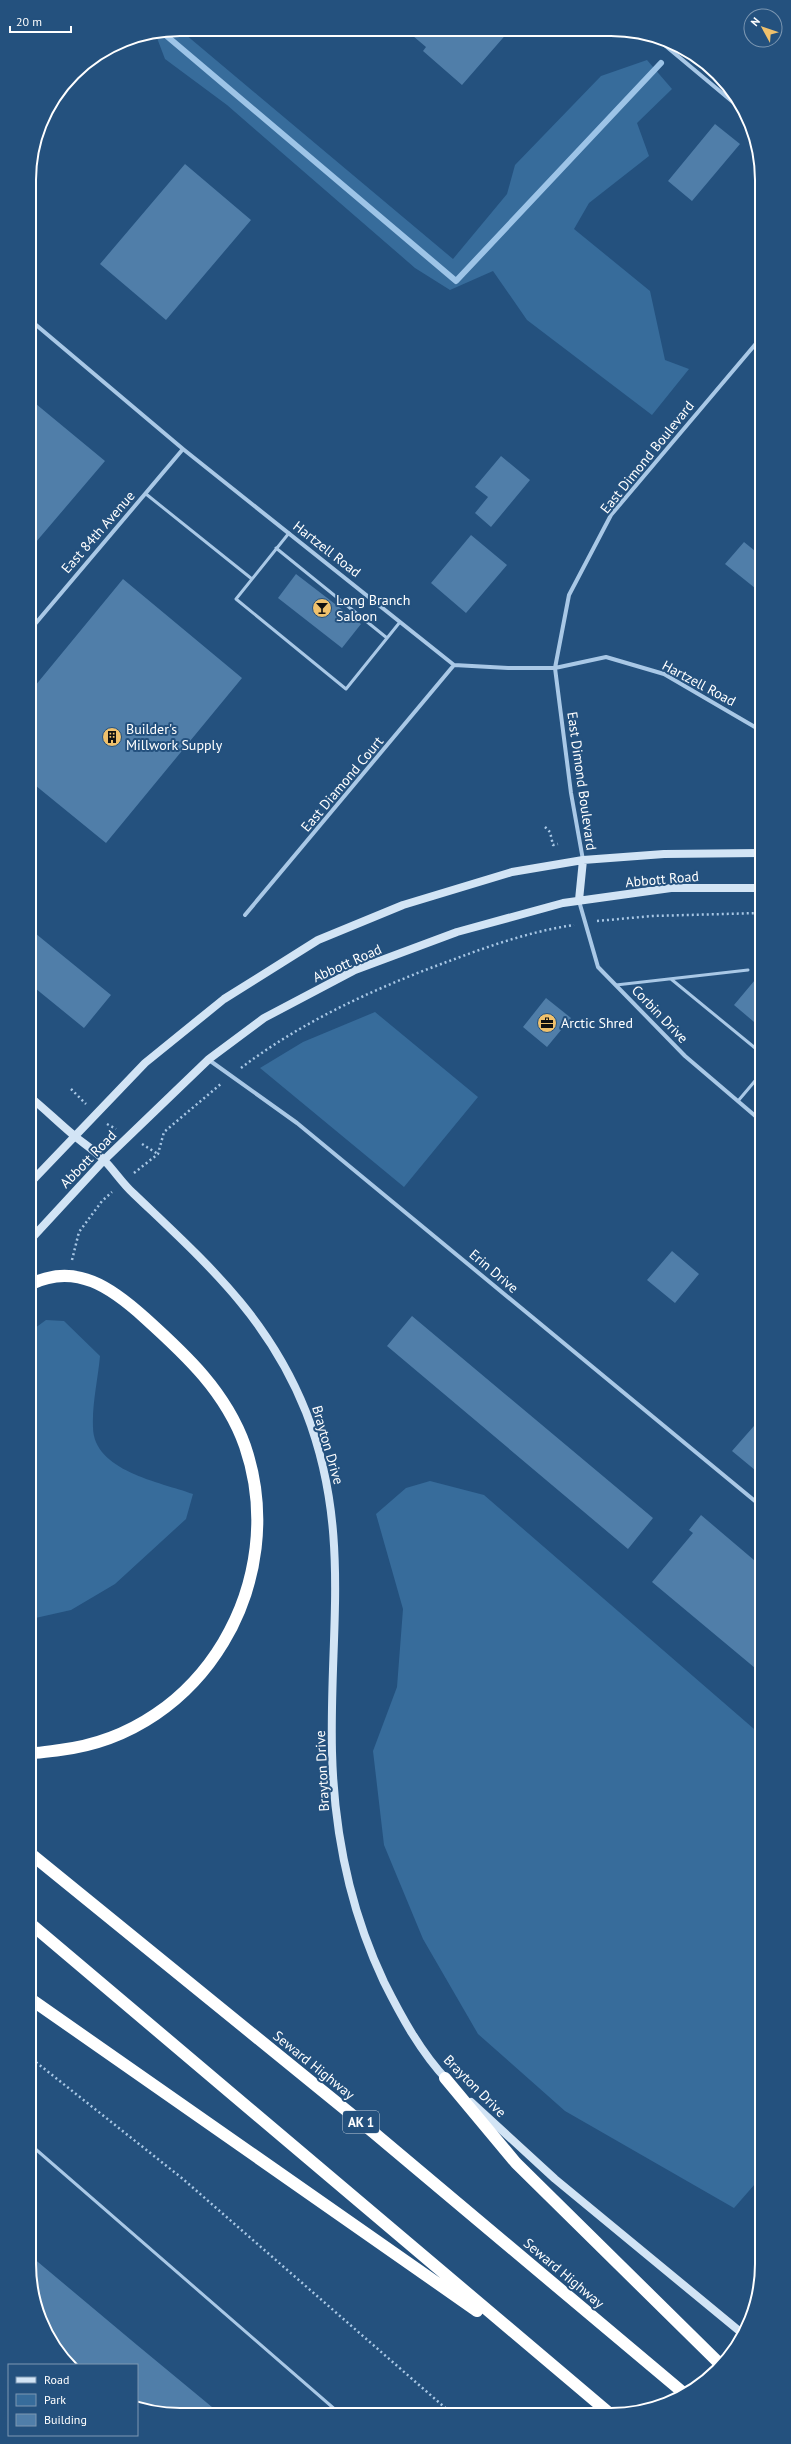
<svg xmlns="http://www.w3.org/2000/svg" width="791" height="2444" font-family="'PT Sans',sans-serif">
  <rect width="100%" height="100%" fill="#24517e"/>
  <!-- green -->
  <path fill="#376c9b" d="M179,29L453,259L507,194L515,165L601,76L647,60L672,89L637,123L649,156L589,203L574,229L650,291L665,360L689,369L652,415L527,320L493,271L450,290L415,268L227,105L165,59L157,38L153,34Z
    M375,1012L478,1097L404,1187L260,1068L303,1042Z
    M46,1320L64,1321L100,1356C98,1379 92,1403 93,1427C93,1471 160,1482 193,1494L186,1519L115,1584L71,1610L31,1619V1331Z
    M430,1481L484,1495L761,1735L762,2176L734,2208L565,2111L478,2034L423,1939L384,1845L373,1751L397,1687L403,1609L376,1514L406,1488Z"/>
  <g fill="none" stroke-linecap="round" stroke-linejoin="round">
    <!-- stream -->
    <path stroke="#9dc4e7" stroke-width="6" d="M162,32L456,281L661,63"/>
  </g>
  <!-- building -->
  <path fill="#507ea9" d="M406,30L445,31H509L462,85L423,51L426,47Z
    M715,124L740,144L692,201L668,181Z
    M185,164L251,220L166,320L100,264Z
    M30,399L105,461L30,549Z
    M501,456L530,480L491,527L475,513L488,497L475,487Z
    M471,535L507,565L466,613L431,583Z
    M744,542L760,555V592L725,564Z
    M296,574L361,624L342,648L278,598Z
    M123,579L242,678L106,843L30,781V692Z
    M30,929L111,995L84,1028L30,984Z
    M760,974V1027L734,1005Z
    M546,998L571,1018L547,1047L523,1027Z
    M672,1251L699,1274L675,1303L647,1280Z
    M412,1316L653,1518L628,1549L387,1346Z
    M761,1418V1475L732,1451Z
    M701,1515L761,1566V1673L652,1582L693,1533L689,1530Z
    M32,2257L137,2345L218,2412H151L137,2407V2365H69L45,2331L32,2293Z"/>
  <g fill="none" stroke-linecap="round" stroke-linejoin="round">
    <!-- path -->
    <path stroke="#a9c8e6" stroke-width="2.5" stroke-dasharray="2 3" stroke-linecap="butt" d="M545,827L550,832L553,845L558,844
      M597,921L652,916L760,913
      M241,1068C304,1020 378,987 452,960C492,945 532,931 574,925
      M71,1089L86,1104
      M107,1124L116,1129
      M142,1144L158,1154
      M134,1173L158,1154L164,1132L222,1083
      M72,1260L79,1232L102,1201L112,1192
      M32,2059L183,2179L450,2412"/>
    <!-- lane -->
    <path stroke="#a9c8e6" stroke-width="3" d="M146,494L252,579
      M289,533L236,599L346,689L400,622
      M276,548L387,638
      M671,979L760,1052
      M616,985L748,970
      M738,1101L760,1075
      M32,2146L338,2412"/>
    <!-- street -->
    <path stroke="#a9c8e6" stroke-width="4" d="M655,37L746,113
      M29,319L183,449L454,665L508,668H555L606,657L664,674L760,730
      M30,630L183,449
      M583,860L571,793L555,668L569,595L611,515L759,340
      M579,901L598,967L685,1056L760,1120
      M245,915L454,665
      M209,1060L297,1123L761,1506"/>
    <!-- secondary -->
    <path stroke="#d2e4f5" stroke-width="8" d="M579,900L583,860
      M30,1097C46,1110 61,1125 77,1138C86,1145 95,1151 103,1159C114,1170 122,1183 133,1193C205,1262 268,1316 306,1412C352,1530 329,1632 332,1752C334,1832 350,1910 384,1982C401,2016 421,2053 448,2081
      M31,1182L145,1063L224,999L318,940L403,905L512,872L583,860L664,854L760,853
      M31,1239L104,1160L209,1059L264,1018L355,970L457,932L563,903L671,888H760
      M471,2102L555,2179L743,2334"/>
    <!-- highway -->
    <path stroke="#fff" stroke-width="12" d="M31,1284C76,1262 112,1288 145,1318C186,1355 226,1392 245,1446C291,1581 203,1733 60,1750C51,1751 41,1753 31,1753
      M31,1854L373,2132L686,2395
      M31,1924L608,2412
      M32,2000L477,2311
      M445,2078L516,2163L722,2366"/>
  </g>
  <!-- icons -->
  <defs>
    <symbol id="bar-disc" viewBox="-11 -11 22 22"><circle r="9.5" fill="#f0c16c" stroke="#24517e"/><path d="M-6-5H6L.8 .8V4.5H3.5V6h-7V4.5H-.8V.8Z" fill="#111"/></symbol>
    <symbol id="building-disc" viewBox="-11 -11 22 22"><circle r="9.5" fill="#f0c16c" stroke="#24517e"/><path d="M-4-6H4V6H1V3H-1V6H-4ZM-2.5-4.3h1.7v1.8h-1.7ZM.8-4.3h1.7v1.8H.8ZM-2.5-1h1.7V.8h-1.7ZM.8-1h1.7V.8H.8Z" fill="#111"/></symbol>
    <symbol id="office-disc" viewBox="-11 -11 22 22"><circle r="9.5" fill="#f0c16c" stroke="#24517e"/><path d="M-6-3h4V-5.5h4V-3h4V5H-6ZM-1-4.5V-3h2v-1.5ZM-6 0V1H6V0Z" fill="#111"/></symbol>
  </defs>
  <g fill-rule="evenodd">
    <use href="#bar-disc" x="311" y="597" width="22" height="22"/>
    <use href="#building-disc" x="101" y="726" width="22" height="22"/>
    <use href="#office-disc" x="536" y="1012" width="22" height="22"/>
  </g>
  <g text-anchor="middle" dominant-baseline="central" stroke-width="4" stroke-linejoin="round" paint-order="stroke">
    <!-- shield labels -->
    <rect fill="#24517e" stroke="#bdcbd8" stroke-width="1" x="343" y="2111" width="36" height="22" rx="3"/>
    <g font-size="13" font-weight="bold" fill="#fff">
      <text x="361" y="2122">AK 1</text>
    </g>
    <!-- street labels -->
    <g font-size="14" fill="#fff" stroke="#24517e">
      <text transform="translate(647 457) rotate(-51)">East Dimond Boulevard</text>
      <text transform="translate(98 532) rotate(-49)">East 84th Avenue</text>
      <text transform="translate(327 549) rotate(38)">Hartzell Road</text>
      <text transform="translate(699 683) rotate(28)">Hartzell Road</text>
      <text transform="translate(582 781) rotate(82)">East Dimond Boulevard</text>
      <text transform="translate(342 784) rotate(-50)">East Diamond Court</text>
      <text transform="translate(662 879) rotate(-5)">Abbott Road</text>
      <text transform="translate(347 963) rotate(-24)">Abbott Road</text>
      <text transform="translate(660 1014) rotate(46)">Corbin Drive</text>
      <text transform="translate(88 1159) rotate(-46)">Abbott Road</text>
      <text transform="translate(494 1271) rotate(40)">Erin Drive</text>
      <text transform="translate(328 1445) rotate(74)">Brayton Drive</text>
      <text transform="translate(322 1771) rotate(-93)">Brayton Drive</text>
      <text transform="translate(314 2065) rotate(39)">Seward Highway</text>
      <text transform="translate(475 2086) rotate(45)">Brayton Drive</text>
      <text transform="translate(564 2273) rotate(40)">Seward Highway</text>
    </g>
    <!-- poi labels -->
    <g font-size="14" fill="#fff" stroke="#24517e" text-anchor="start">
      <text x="336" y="600">Long Branch<tspan x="336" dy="16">Saloon</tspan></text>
      <text x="126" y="729">Builder's<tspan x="126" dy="16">Millwork Supply</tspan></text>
      <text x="561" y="1023">Arctic Shred</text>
    </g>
  </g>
  <!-- crop -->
  <path d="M0 0H791V2444H0ZM180 36H611A144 144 0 0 1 755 180V2264A144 144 0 0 1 611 2408H180A144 144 0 0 1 36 2264V180A144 144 0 0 1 180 36Z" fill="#24517e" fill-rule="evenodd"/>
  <path fill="none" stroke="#fff" stroke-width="2" d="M180 36H611A144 144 0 0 1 755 180V2264A144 144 0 0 1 611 2408H180A144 144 0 0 1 36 2264V180A144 144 0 0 1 180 36Z"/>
  <!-- legend -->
  <rect x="8" y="2364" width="130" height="72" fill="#24517e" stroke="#7c97b2"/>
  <rect x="16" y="2377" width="20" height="6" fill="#d2e4f5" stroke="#7c97b2"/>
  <text x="44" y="2384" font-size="12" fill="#ffffff">Road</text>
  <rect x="16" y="2394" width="20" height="12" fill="#376c9b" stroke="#7c97b2"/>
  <text x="44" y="2404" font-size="12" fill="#ffffff">Park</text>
  <rect x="16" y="2414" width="20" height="12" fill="#507ea9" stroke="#7c97b2"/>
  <text x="44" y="2424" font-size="12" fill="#ffffff">Building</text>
  <!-- north arrow -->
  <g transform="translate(763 28) rotate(310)"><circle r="19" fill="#24517e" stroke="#7c97b2"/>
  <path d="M0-3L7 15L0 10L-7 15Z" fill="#f0c16c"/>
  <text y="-6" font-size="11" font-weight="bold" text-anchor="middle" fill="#ffffff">N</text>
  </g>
  <!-- scale -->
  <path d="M10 26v6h61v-6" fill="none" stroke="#ffffff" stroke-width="2"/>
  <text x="16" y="26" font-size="12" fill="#ffffff" stroke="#24517e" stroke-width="3" paint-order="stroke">20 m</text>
</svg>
